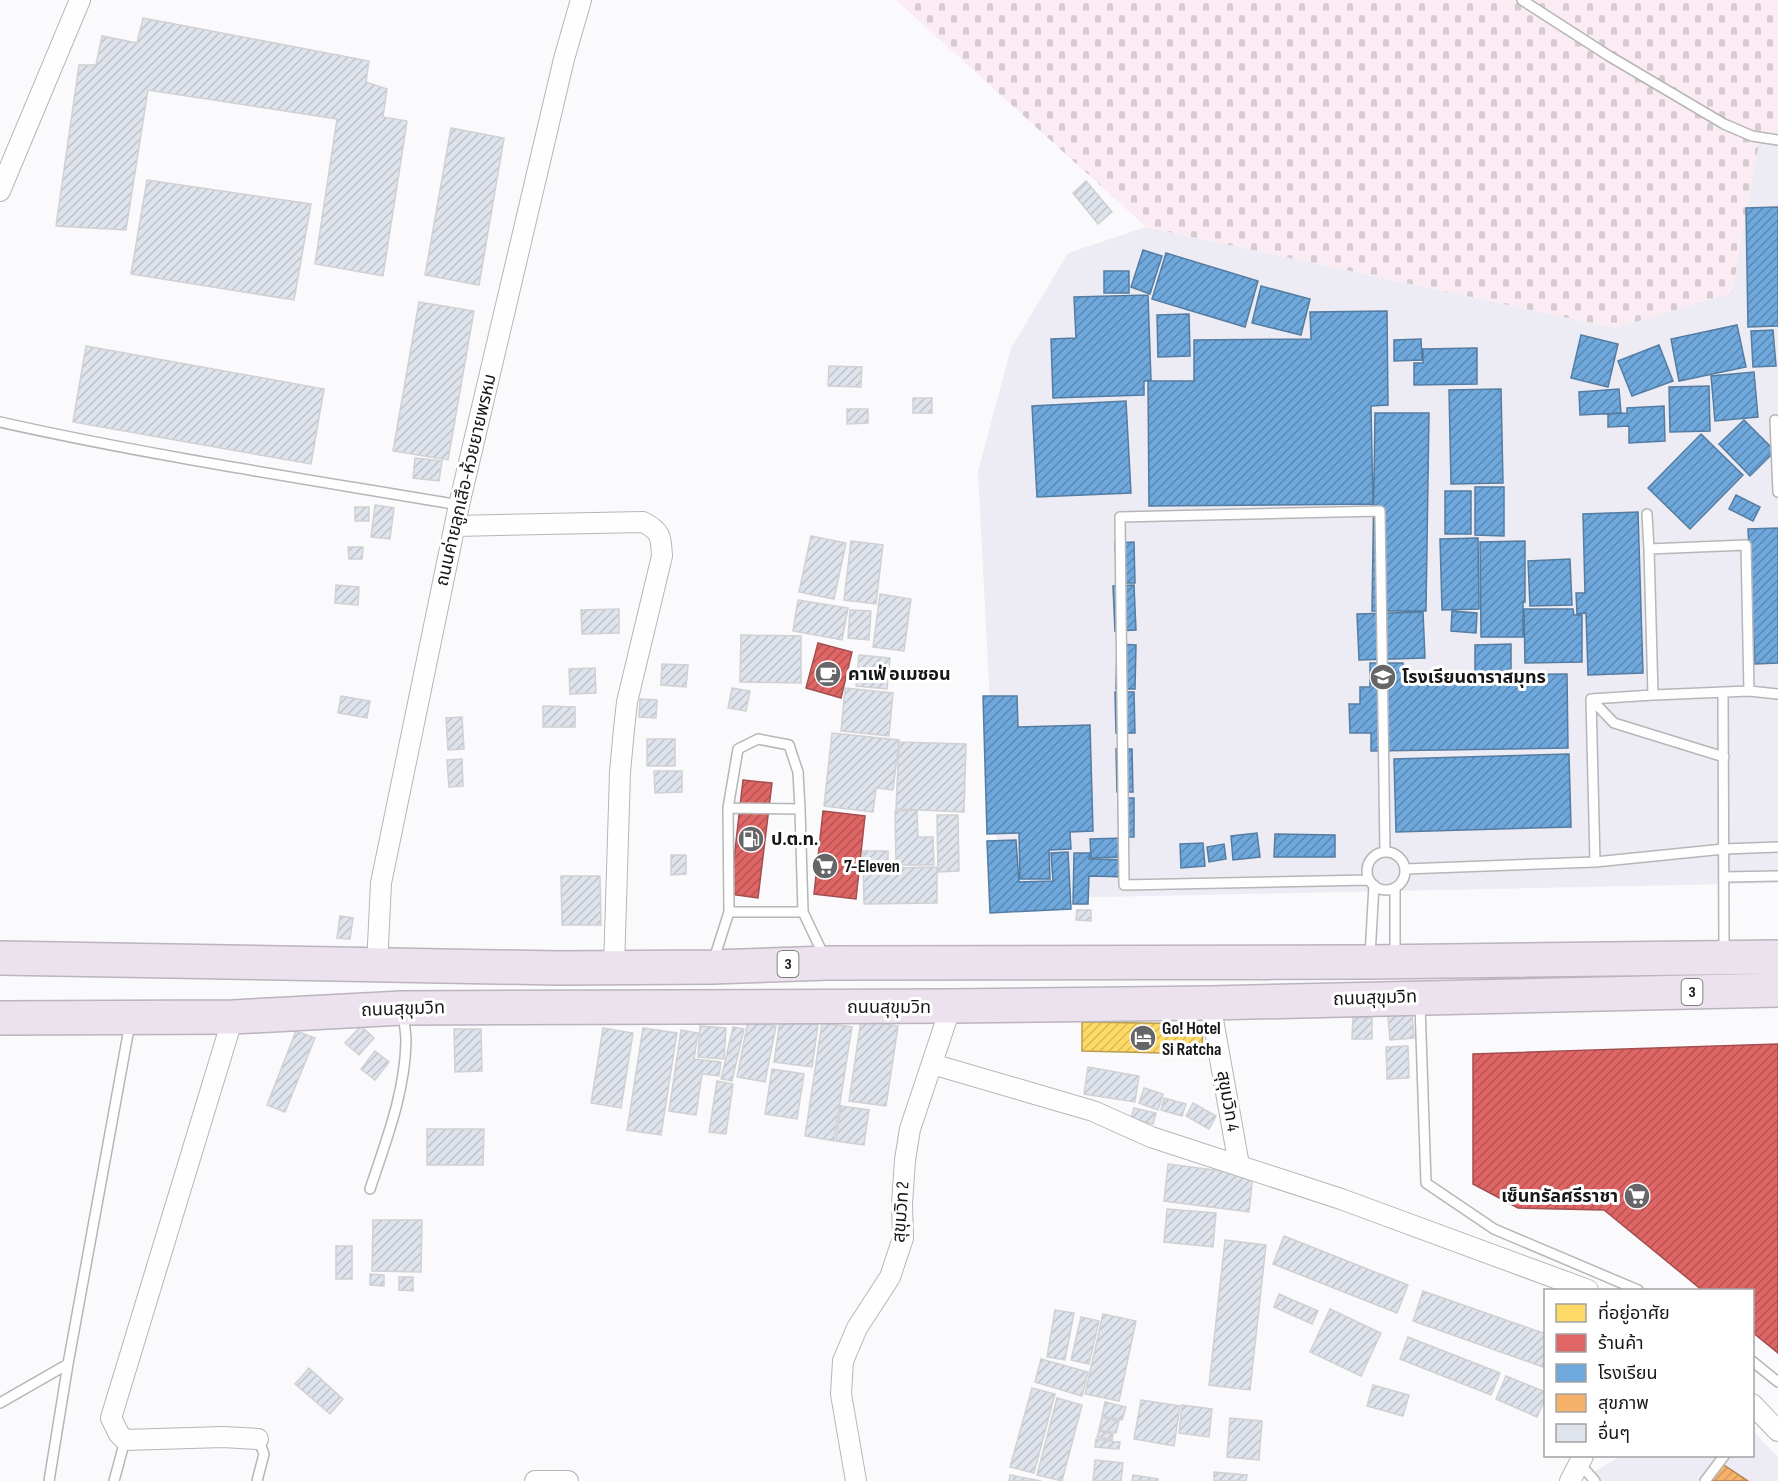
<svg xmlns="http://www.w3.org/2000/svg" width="1778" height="1481" font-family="'Sofia Sans Condensed','Noto Sans Thai',sans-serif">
  <defs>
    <pattern id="cemetery-stones" width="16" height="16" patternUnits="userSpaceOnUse" patternTransform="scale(1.5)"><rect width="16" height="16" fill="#fbecf3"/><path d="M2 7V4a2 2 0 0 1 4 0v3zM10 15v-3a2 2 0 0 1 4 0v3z" fill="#d6cad0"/></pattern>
    <pattern id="homes-hatch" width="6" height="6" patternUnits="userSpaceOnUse" patternTransform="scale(1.5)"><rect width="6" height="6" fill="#ffd966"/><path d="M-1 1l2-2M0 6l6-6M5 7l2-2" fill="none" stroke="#daba58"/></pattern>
    <pattern id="shops-hatch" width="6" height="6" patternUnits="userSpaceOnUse" patternTransform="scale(1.5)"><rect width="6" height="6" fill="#e06666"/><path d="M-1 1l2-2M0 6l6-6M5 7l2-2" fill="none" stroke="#b55353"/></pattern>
    <pattern id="schools-hatch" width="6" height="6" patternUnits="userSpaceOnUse" patternTransform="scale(1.5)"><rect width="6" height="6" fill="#6fa8dc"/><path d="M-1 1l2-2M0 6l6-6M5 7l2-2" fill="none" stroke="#5a88b1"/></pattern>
    <pattern id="health-hatch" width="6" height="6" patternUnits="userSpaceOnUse" patternTransform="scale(1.5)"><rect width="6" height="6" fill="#f6b26b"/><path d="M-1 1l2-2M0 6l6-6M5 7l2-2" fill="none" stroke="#d2985c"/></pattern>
    <pattern id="building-hatch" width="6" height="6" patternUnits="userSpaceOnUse" patternTransform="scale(1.5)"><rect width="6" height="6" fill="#dee3ec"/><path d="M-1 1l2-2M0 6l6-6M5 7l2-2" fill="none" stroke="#bec2ca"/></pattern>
  </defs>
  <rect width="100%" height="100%" fill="#fafafd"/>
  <!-- built -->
  <path fill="#edebf4" d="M1760,136L1778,139V883L1000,899L978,471L1011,348L1068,253L1146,227L1615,328Z
    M1753,1431L1778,1457V1481H1588L1592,1473L1621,1456H1752Z"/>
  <!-- cemetery -->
  <path fill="url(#cemetery-stones)" d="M896,0H1778V139L1760,137L1732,293L1615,328L1146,227Z"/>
  <!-- homes -->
  <path fill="url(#homes-hatch)" stroke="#b99e4f" stroke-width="1.5" d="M1082,1022L1203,1024L1202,1054L1082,1051Z"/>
  <!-- shops -->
  <path fill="url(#shops-hatch)" stroke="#a44e4f" stroke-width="1.5" d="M818,643L852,652L841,698L806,688Z
    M743,780L772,783L758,898L730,894Z
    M823,811L865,816L856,899L814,894Z
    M1778,1044V1353L1752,1332V1290H1702L1604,1210L1518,1208L1473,1184V1054Z"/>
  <!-- schools -->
  <path fill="url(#schools-hatch)" stroke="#557ca1" stroke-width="1.5" d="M1778,207V326L1748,327L1746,208Z
    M1143,250L1162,256L1150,294L1131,287Z
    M1166,253L1258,281L1245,327L1152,299Z
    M1104,271H1129V293H1104Z
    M1261,286L1310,299L1301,335L1252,323Z
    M1148,295L1151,380L1144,381V395L1053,398L1051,339L1076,338L1074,297Z
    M1387,311L1388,405L1371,406L1373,504L1149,506L1148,381H1194V340L1311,339L1310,312Z
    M1189,314L1190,356L1158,357L1157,315Z
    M1737,325L1746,367L1679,381L1671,339Z
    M1773,330L1776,366L1753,367L1751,331Z
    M1581,335L1618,344L1608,387L1571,378Z
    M1421,339L1422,360L1394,361V340Z
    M1659,345L1673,381L1632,396L1618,361Z
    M1477,348V384L1414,385V363H1423V349Z
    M1754,372L1758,417L1715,421L1711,376Z
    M1709,386L1710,431L1670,432L1669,387Z
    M1501,389L1503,483L1451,484L1449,390Z
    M1619,389L1621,413L1580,415L1579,392Z
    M1126,401L1131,493L1037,497L1032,406Z
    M1664,406L1665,441L1629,443V426L1608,427V414L1627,413V408Z
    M1375,413H1429L1426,611H1372Z
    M1744,420L1775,451L1750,476L1719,444Z
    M1701,434L1743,475L1690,529L1648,488Z
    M1475,487H1504V536L1475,535Z
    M1445,491H1471V534H1445Z
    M1736,495L1760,507L1753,521L1729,509Z
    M1638,512L1643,673L1588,675L1586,613L1577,614L1576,593H1585L1583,514Z
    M1778,528V663L1755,664L1748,529Z
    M1478,538L1479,609L1442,610L1440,539Z
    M1525,541V602L1523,603V637H1481L1480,542Z
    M1134,542L1135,583H1117L1115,543Z
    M1570,559L1572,605L1530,606L1528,561Z
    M1134,585L1136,630L1115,631L1113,586Z
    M1524,609H1573L1574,615H1582V662L1525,663Z
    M1452,611L1477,613L1476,633L1451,631Z
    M1423,612L1425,658L1359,660L1357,614Z
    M1117,644L1136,645L1135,689H1116Z
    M1511,644V671L1475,672V645Z
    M1370,663H1403V676L1567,674L1568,748L1371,751V733H1350L1349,704H1360V687H1370Z
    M1115,692H1134L1135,733H1116Z
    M983,696H1017L1018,727L1090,725L1093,831L1070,832L1071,849L1049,850L1050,879H1020L1019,833L987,834Z
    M1116,749H1132L1133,792H1117Z
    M1569,754L1571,827L1396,832L1394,759Z
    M1118,798H1134V837H1119Z
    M1257,833L1260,857L1233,860L1231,836Z
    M1275,834L1335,835V857H1274Z
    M1125,838L1126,857L1091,858L1090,839Z
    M1016,840L1019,882L1053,881L1051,853L1068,852L1071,909L990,913L987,841Z
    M1203,843L1205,866L1181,868L1180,844Z
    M1224,844L1226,859L1209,862L1207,847Z
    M1074,853H1090L1089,859L1128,860V877L1089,876L1088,904H1073Z"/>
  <!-- health -->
  <path fill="url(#health-hatch)" stroke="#b38352" stroke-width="1.5" d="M1721,1463L1748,1481H1709Z"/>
  <!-- building -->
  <path fill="url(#building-hatch)" stroke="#d1d1d3" stroke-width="1.5" d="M143,18L369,61L366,82L387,89L383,117L407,121L383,276L315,264L337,119L148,90L126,230L56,226L79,65H96L102,36L137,43Z
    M451,128L504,138L479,285L425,275Z
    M147,180L311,204L294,300L131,274Z
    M1086,181L1112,212L1098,224L1073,193Z
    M419,302L474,311L448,460L393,451Z
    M86,346L324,389L311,464L73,422Z
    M829,366L862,367L861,387L828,386Z
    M913,398H932V413H913Z
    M847,409H868V423L847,424Z
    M415,458L442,461L439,481L413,478Z
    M375,505L394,508L390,539L371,537Z
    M355,507H369V521H355Z
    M811,536L846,543L834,599L799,592Z
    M851,541L883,545L876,604L844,600Z
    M348,547H363L362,559H349Z
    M336,585L359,587L358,605L335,603Z
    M880,594L911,599L904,651L873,647Z
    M798,600L848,608L842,640L793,631Z
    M619,609V633L582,634L581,610Z
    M850,610L871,611L869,640L848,638Z
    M741,635L801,636V683L740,682Z
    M859,655L890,658L887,689L856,686Z
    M662,664L688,665L686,687L661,685Z
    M595,668L596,693L570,694L569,669Z
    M732,688L750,691L746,711L728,708Z
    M845,688L893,693L889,736L841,731Z
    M341,696L370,701L367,718L338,713Z
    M640,699L657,700L656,718L639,717Z
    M543,706L575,707V727H543Z
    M462,717L464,749L448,750L446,718Z
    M832,733L899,740L893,790L876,788L873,812L824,806Z
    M647,739H675V766H647Z
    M899,742L966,744L964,812L896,809Z
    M462,759L463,786L449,787L447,760Z
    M654,771H682V792L655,793Z
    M917,810L918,837H933L934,865H896L895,811Z
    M937,815H958L959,871L938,872Z
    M863,851H888V868L937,867V903L864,904Z
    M671,855H686V874L671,875Z
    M561,876H600L601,925H562Z
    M1077,910H1091V921L1076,920Z
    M340,916L353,918L350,939L337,938Z
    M1412,1014L1414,1038L1390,1040L1388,1016Z
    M1353,1017L1372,1018V1039H1352Z
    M780,1020L818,1025L812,1067L774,1062Z
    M861,1020L898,1026L886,1106L849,1101Z
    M748,1021L776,1026L765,1082L737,1077Z
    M822,1023L852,1027L834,1141L805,1136Z
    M361,1026L374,1038L359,1055L345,1043Z
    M700,1026L726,1028L724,1059L698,1057Z
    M733,1027L744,1029L732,1081L721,1079Z
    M603,1028L633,1033L621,1108L591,1103Z
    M643,1028L677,1033L661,1135L627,1130Z
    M454,1029H481L482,1071L455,1072Z
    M681,1030L698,1033L694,1059L721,1062L719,1076L702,1074L696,1115L669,1111Z
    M296,1031L315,1038L285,1112L267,1105Z
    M1408,1046L1409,1078L1387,1079L1386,1047Z
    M375,1051L389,1062L375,1080L361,1069Z
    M1088,1067L1139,1076L1135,1102L1084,1094Z
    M772,1069L804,1074L797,1119L765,1114Z
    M717,1081L733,1084L726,1134L709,1132Z
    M1144,1088L1163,1094L1158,1110L1139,1103Z
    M1164,1098L1186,1104L1182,1116L1161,1110Z
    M1193,1103L1216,1116L1209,1129L1186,1116Z
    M841,1106L869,1110L864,1145L836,1141Z
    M1134,1108L1156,1113L1153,1124L1131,1118Z
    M427,1129H484L483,1165H427Z
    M1168,1164L1253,1175L1249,1212L1164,1201Z
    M1167,1209L1216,1213L1213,1247L1164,1242Z
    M373,1220H422L421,1272L372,1271Z
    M1284,1236L1408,1285L1397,1313L1273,1264Z
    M1225,1240L1266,1245L1250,1390L1209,1385Z
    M336,1246H352V1279H336Z
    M370,1274L384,1275V1286L370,1285Z
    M399,1277H413V1291L399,1290Z
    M1423,1291L1546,1334V1368L1413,1321Z
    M1279,1294L1318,1311L1312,1324L1274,1307Z
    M1330,1309L1381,1333L1361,1376L1310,1352Z
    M1055,1310L1074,1313L1065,1360L1047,1357Z
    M1103,1314L1136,1321L1119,1401L1085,1394Z
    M1081,1317L1099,1321L1089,1364L1071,1360Z
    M1408,1337L1500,1373L1491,1395L1400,1359Z
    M1041,1359L1088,1372L1082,1396L1035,1382Z
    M309,1368L343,1399L330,1414L295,1384Z
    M1506,1376L1546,1392V1397L1537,1417L1496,1399Z
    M1373,1385L1409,1395L1403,1416L1367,1406Z
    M1032,1388L1055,1394L1034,1473L1010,1467Z
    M1057,1398L1082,1405L1062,1481L1037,1475Z
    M1141,1400L1180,1406L1174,1446L1134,1439Z
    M1105,1402L1126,1407L1122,1420L1102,1416Z
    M1182,1405L1212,1409L1209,1437L1179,1433Z
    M1102,1417L1119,1421L1116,1433L1099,1430Z
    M1230,1418L1262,1421L1259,1460L1227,1457Z
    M1099,1431L1113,1434L1112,1440L1097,1437Z
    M1096,1439L1120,1442L1119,1449L1095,1447Z
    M1095,1460L1123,1463L1121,1481H1093Z
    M1214,1472L1247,1475L1246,1481H1214Z
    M1010,1475L1041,1481H1009Z
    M1133,1475L1158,1479V1481H1132Z"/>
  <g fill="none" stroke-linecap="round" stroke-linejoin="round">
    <defs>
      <path id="lane" d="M1522,0L1609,56L1724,124L1752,136L1778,140
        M1775,420L1778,492
        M0,422C152,456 306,479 459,505
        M1647,514L1649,549L1653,695L1749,691L1778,694
        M1649,549L1746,545L1749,691
        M1723,692L1724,951
        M1653,695L1591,699L1614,723L1724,757
        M1591,699L1595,862
        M728,808L738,749L758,739L789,745L798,772L800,809
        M1367 871a19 19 0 1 1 38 0a19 19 0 1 1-38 0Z
        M1405,869L1595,862L1724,849L1778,847
        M1724,877L1778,876
        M1369,880L1124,885L1120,517L1380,511L1385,852
        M729,912H803
        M1370,956L1374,885
        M1395,957V888
        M713,962L729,912L728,808L800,809L803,912L824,956
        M1420,1005L1426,1183L1494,1229L1638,1290
        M370,1189C386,1141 405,1093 406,1041C406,1032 404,1023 403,1014
        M1752,1361L1778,1382
        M0,1403L68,1364
        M1579,1463L1595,1481
        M49,1481L68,1364L130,1023
        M114,1481L125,1440
        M257,1481L264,1454L258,1439
        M1705,1481L1724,1456"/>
      <path id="street" d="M0,191L80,0
        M455,526L643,522C661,531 661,537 662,556L627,702L624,729L620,772L614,968
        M377,965L381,883L459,505L564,59L581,0
        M1210,1003L1239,1165
        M233,1017L111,1418L119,1434L125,1440L223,1437L258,1439
        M932,1064L1093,1111L1151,1137L1341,1199L1588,1290
        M1752,1404L1778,1431
        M535,1481H568
        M856,1481L841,1394L843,1361L857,1328L890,1277L903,1238L902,1204L905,1160L910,1129L951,1006
        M1570,1481L1583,1456"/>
      <path id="highway" d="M0,958L558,968L712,967L828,963L1370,962L1778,957
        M0,1018L233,1017L402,1008L951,1006L1210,1003L1778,990"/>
    </defs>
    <!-- lane casing -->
    <use href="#lane" stroke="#b6b6b8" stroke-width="12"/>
    <!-- street casing -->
    <use href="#street" stroke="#b6b6b8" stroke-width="22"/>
    <!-- highway casing -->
    <use href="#highway" stroke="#bbb3be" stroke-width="36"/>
    <!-- lane -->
    <use href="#lane" stroke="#fefeff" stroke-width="9"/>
    <!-- street -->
    <use href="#street" stroke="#fefeff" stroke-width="20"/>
    <!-- highway -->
    <use href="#highway" stroke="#ebe2ed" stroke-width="33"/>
  </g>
  <!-- icons -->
  <defs>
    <symbol id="cafe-disc" viewBox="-11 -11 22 22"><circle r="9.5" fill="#666668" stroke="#fff"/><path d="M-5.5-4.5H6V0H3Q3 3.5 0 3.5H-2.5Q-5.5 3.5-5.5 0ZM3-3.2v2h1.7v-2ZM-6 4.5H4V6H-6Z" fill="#fff"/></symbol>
    <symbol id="school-disc" viewBox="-11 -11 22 22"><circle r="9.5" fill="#666668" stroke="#fff"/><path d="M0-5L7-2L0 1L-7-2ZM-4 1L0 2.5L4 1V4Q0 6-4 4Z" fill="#fff"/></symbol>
    <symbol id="fuel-disc" viewBox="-11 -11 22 22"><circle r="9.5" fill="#666668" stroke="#fff"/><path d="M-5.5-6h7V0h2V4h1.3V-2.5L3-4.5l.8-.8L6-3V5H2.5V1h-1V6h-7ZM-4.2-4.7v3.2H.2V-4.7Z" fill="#fff"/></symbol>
    <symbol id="supermarket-disc" viewBox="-11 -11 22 22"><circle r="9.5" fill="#666668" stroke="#fff"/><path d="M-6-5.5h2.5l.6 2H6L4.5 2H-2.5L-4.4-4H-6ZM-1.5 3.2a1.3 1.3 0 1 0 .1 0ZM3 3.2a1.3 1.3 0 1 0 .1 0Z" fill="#fff"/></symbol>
    <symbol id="hotel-disc" viewBox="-11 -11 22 22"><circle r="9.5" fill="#666668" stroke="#fff"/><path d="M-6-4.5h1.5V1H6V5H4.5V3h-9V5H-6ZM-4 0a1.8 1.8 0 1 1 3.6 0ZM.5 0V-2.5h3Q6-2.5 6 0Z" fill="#fff"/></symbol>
  </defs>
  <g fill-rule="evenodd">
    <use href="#cafe-disc" x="813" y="659" width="30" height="30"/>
    <use href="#school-disc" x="1368" y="662" width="30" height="30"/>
    <use href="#fuel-disc" x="736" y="824" width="30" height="30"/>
    <use href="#supermarket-disc" x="810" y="851" width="30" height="30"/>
    <use href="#hotel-disc" x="1128" y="1023" width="30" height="30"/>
    <use href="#supermarket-disc" x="1622" y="1181" width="30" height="30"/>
  </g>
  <g text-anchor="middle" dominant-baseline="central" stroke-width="6" stroke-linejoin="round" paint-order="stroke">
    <!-- shield labels -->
    <g fill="#fff" stroke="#5d5c5d" stroke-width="1.5">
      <rect x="777.5" y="951" width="21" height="26" rx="4.5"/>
      <rect x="1681.5" y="979" width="21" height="26" rx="4.5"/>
    </g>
    <g font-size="16" font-weight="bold" fill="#171618">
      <text x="788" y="964">3</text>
      <text x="1692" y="992">3</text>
    </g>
    <!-- street labels -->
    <g font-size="18" fill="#171618" stroke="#fff">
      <text transform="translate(466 480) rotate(-77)">ถนนค่ายลูกเสึอ-ห้วยยายพรหม</text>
      <text transform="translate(1375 998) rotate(-2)">ถนนสุขุมวิท</text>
      <text x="889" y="1007">ถนนสุขุมวิท</text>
      <text transform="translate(403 1009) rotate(-2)">ถนนสุขุมวิท</text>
      <text transform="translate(1228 1101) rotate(80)">สุขุมวิท 4</text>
      <text transform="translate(901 1212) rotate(-86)">สุขุมวิท 2</text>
    </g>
    <!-- poi labels -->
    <g font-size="18" font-weight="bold" fill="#171618" stroke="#fff" text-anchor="start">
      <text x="848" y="674">คาเฟ่ อเมซอน</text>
      <text x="1402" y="677">โรงเรียนดาราสมุทร</text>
      <text x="771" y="839">ป.ต.ท.</text>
      <text x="844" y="866">7-Eleven</text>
      <text x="1162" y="1028">Go! Hotel<tspan x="1162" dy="21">Si Ratcha</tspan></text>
      <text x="1618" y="1196" text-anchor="end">เซ็นทรัลศรีราชา</text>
    </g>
  </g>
  <!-- legend -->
  <rect x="1544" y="1289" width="210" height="168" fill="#ffffff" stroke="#a2a2a3" stroke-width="1.5"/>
  <rect x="1556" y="1304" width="30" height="18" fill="#ffd966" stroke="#a2a2a3" stroke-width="1.5"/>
  <text x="1598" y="1319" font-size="18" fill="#171618">ที่อยู่อาศัย</text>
  <rect x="1556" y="1334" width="30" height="18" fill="#e06666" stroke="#a2a2a3" stroke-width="1.5"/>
  <text x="1598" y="1349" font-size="18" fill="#171618">ร้านค้า</text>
  <rect x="1556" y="1364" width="30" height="18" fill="#6fa8dc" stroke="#a2a2a3" stroke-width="1.5"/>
  <text x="1598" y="1379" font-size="18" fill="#171618">โรงเรียน</text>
  <rect x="1556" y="1394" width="30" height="18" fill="#f6b26b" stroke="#a2a2a3" stroke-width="1.5"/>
  <text x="1598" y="1409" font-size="18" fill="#171618">สุขภาพ</text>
  <rect x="1556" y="1424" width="30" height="18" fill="#dee3ec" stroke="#a2a2a3" stroke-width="1.5"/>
  <text x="1598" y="1439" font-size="18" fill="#171618">อื่นๆ</text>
</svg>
